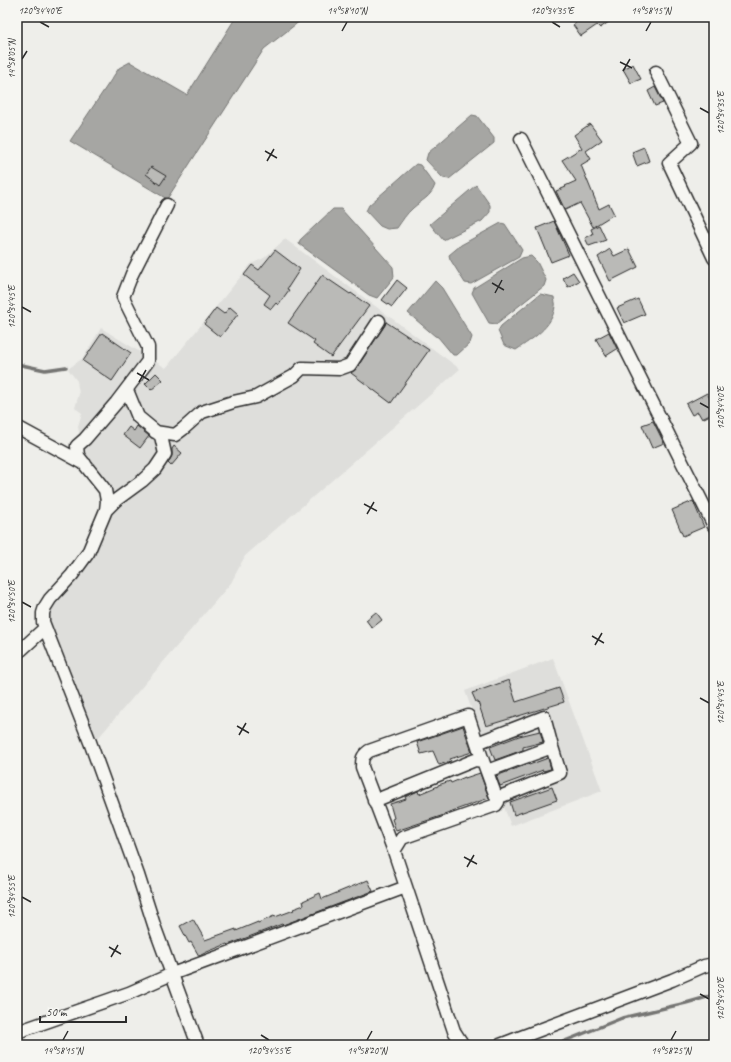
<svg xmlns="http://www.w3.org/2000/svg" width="731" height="1062" font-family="Caveat,sans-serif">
  <rect width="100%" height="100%" fill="#eeeeea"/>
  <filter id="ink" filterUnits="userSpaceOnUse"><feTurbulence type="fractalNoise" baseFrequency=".025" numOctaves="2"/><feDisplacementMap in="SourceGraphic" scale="8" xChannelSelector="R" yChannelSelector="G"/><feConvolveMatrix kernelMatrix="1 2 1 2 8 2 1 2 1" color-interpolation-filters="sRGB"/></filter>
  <g filter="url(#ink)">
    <!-- built -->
    <path fill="#dededb" d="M285,239L460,369L245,556L231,583L99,737L93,741L45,617L109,511L83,456L81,446L78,426L82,413L75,408L79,394L77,381L68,369L83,358L101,328L166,368L251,264L264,258Z
      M553,658L602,791L511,826L501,799V793L482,743V738L465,691Z"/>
    <!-- water -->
    <path fill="#a6a6a3" stroke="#757573" d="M236,17H305L264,49L167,199L70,141L119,68L130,62L187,95Z
      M472,115L477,116L494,138V143L449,179L443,178L426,160L428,153Z
      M416,164L420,165L435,185C431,197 422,200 413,208C406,214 402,221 397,228L387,229L380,226L366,211L369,205Z
      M476,185L490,205V212L482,221L443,240L430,224Z
      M333,209H341L393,267L394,277L377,298L369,295L299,244L300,240Z
      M501,223L505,224L522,250L519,257L471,284L465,283L450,259L449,255L461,245Z
      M531,256L537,262L546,280L544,286L496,324L489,323L472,293L474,288L522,258Z
      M435,281L442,288L472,337L470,343L457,355H453L438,337L435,336L408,313Z
      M540,294L554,297C554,300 556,304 555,306C553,327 532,339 516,350L504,345L498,331L501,326Z"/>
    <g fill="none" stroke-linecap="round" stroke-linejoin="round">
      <!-- stream -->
      <path stroke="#757573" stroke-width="3.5" d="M17,364L45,370L66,367
        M555,1045L622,1018L686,1003L714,995"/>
    </g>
    <!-- building -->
    <path fill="#babab7" stroke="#2b2b2b" d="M571,17H616L600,28L597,25L581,36L573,25L576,23Z
      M633,64L641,79L631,83L623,69Z
      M655,87L663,103L655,106L648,91Z
      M590,124L602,140L586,151L591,159L581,165L599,209L609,204L614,214L593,227L580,203L565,210L556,191L566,187L565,186L576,181L562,160L582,148L574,135Z
      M644,147L649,161L637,166L632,152Z
      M151,167L166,176L160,185L146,174Z
      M554,221L569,255L551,262L537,228Z
      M599,225L606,240L589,246L585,238L593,234L591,229Z
      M610,249L614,256L629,249L638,267L610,281L598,257Z
      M275,250L300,269L287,289L289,290L278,305L276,303L271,309L264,304L270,295L244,275L252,265L259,270Z
      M573,272L579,281L568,287L563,278Z
      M322,275L350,294L351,293L369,306L331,357L313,344L315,341L288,323Z
      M397,280L407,288L392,307L382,300Z
      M638,299L645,314L624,323L617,308Z
      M230,307L238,314L220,337L204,324L216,308L224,314Z
      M386,322L429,350L391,403L351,373L356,369L385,325Z
      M609,332L617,349L606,356L596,339Z
      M102,333L131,353L112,381L83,361Z
      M156,373L163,380L151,390L145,384Z
      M707,393L713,404L710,406L714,413L702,419L698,412L692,415L686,404Z
      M653,421L664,443L652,448L642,425Z
      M137,426L149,436L140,448L123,435L129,427L134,431Z
      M174,446L182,453L171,466L168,463L172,456V449Z
      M693,501L704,527L683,536L672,510Z
      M376,612L382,620L372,628L366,620Z
      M509,680L516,702L559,688L564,702L486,726L478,702H476L472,693Z
      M463,726L472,752L450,759L451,761L439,765L433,751L421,754L417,742Z
      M540,731L543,742L523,747V750L495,760L490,747L519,736Z
      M548,758L551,769L543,771V770L500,786L496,776L528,764L529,765Z
      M480,773L489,798L458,809L444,814V815L396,831L392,819L394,818L390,804L406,799L405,797L418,791L419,794L438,786V785L450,781L451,783L465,777V778Z
      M552,787L557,800L514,815L510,802Z
      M368,880L373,891L283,925L282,924L228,945L227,944L207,952L199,956L191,942L189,943L180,926L193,919L205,940L236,929V931L258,922V923L274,916L275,917L294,910L293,909L304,905L303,901L320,893L322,899Z"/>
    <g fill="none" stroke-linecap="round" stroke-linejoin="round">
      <defs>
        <path id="minor" d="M656,72L691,143L669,163L714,258
          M521,139L714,526
          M127,390L138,417L161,436L165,454L155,469L142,481L116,500L106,510L88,553L72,575L50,599L45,607L43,613V622L90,742L138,875L155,928L198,1045
          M17,427L85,464
          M155,432L175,435L183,429L202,412L233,402L256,397L294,376L302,368L339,369L350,365L379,321
          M106,510L107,501L105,490L78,456L77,446L85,439L116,403L148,361V347L123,297L132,274L167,205
          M17,650H21L45,628
          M477,743L544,717L552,747L560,773L497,798
          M487,771L552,747
          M374,801L475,760L483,761L498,802L496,805L402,838L394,851L454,1031L463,1045
          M394,851L362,767C362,759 362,756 369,751L468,716L483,761
          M17,1032L129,993L172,974L406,887
          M500,1045L672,980L704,966L714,964"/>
      </defs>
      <!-- minor casing -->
      <use href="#minor" stroke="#2b2b2b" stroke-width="15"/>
      <!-- minor -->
      <use href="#minor" stroke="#f6f6f2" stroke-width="12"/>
    </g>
  </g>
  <!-- ticks -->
  <path fill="none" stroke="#2b2b2b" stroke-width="1.5" d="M40,22L49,27M552,22L560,27M342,31L347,22M646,31L651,22M22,59L27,51M620,62L632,68M623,71L630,59M700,108L709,113M265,151L277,158M267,161L274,149M492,283L504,290M495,293L502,280M22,307L31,312M137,373L149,380M139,382L146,370M700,403L709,408M364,504L377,511M367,514L374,502M22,602L31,607M592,636L604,643M595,645L602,633M700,698L709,703M237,726L249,733M239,735L246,723M464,857L477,864M467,867L474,855M22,897L31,902M109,947L121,954M111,957L118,945M700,994L709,999M261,1035L269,1040M63,1040L68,1031M367,1040L372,1031M671,1040L676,1031"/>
  <!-- margin -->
  <rect width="731" height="1062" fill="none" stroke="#f6f6f2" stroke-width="44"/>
  <!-- scale -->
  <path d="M40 1016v6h86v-6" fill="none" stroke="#2b2b2b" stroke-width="2"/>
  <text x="46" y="1016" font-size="12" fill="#2b2b2b" stroke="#f6f6f2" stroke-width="3" paint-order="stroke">50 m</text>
  <rect x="22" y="22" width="687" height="1018" fill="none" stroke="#2b2b2b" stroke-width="1.5"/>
  <g font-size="10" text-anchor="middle" fill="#2b2b2b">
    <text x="40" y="14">120°34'40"E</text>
    <text x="347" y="14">14°58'10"N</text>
    <text x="552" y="14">120°34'35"E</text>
    <text x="651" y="14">14°58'15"N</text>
    <text transform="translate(11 59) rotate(-90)" y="4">14°58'05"N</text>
    <text transform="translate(720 113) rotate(-90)" y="4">120°34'35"E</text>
    <text transform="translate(11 307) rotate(-90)" y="4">120°34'45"E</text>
    <text transform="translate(720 408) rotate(-90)" y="4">120°34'40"E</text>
    <text transform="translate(11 602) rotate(-90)" y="4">120°34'50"E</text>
    <text transform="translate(720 703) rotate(-90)" y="4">120°34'45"E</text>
    <text transform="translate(11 897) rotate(-90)" y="4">120°34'55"E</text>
    <text transform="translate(720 999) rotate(-90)" y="4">120°34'50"E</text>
    <text x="63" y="1054">14°58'15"N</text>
    <text x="269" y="1054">120°34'55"E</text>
    <text x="367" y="1054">14°58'20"N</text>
    <text x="671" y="1054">14°58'25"N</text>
  </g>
</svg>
